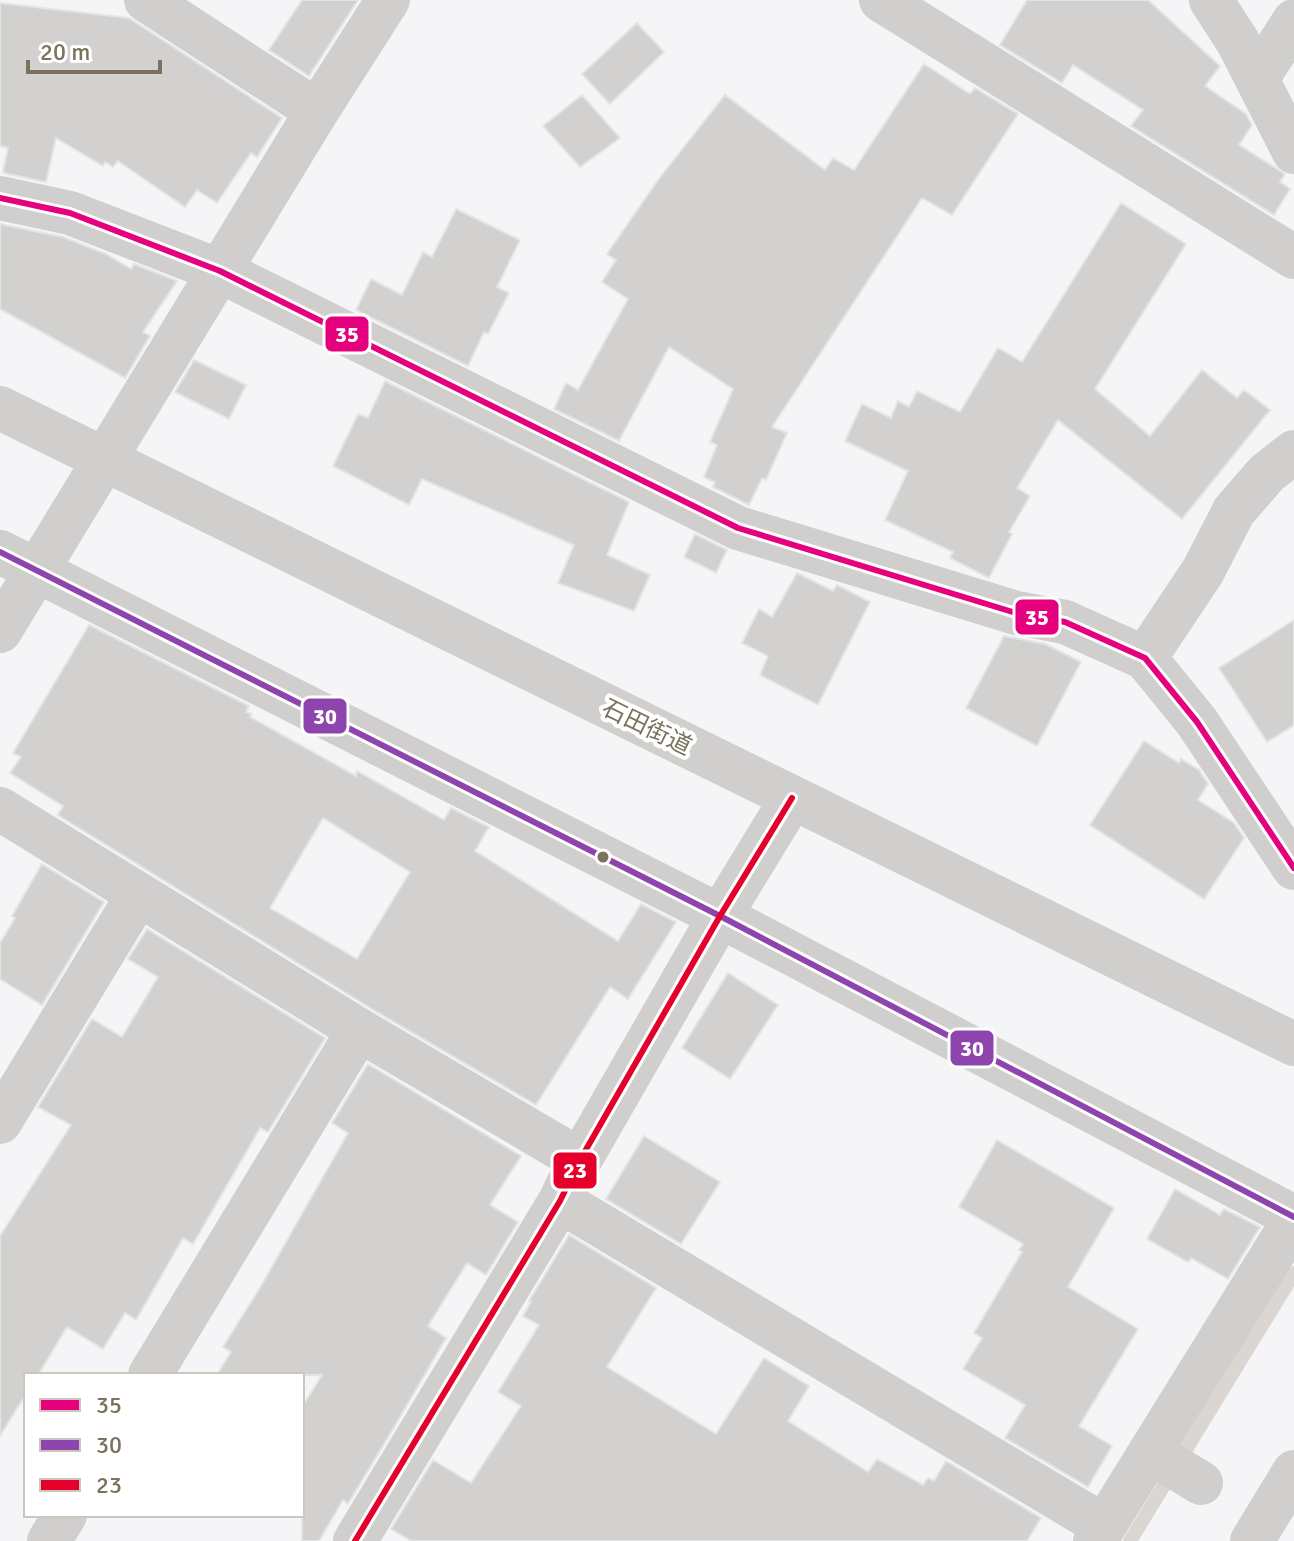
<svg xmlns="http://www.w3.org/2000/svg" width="1294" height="1541" font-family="Signika,'Noto Sans JP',sans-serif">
  <rect width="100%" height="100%" fill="#f5f4f6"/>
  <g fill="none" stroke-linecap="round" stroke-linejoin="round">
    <!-- stream -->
    <path stroke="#dbd6d1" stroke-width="14" d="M1130,1541L1294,1273"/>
  </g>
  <!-- building -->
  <path fill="#d2d1d0" stroke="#e4e4e5" stroke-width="2" fill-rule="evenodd" d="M302,0H358L309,76L269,50Z
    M1027,0H1148L1220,66L1205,86L1246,114L1252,125L1239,145L1285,174L1280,182L1290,189L1274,215L1131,126L1143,110L1073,65L1062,83L1000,45Z
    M0,3L129,18L282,118L257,157L251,153L217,203L197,190L185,207L118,161L113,167L105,162L103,166L56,138L46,182L8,174L3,172L8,148L0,146Z
    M637,23L664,52L610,104L582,74Z
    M924,64L970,94L975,88L1018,114L952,215L922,198L772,427L787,433L766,480L762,478L749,505L713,487L715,482L704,477L717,445L710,442L733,389L669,347L619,441L554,409L566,383L578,390L628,299L602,282L616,260L607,254L658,180L725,95L825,170L833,158L854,170Z
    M582,95L620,138L580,167L543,126Z
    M1121,203L1186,244L1095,389L1150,436L1202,370L1237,398L1244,390L1270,410L1182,519L1058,420L1017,488L1030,496L1009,532L1012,534L989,578L950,558L953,552L885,520L908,471L845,441L862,404L891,418L898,401L909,407L917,391L960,412L998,348L1022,362Z
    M456,209L520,240L497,287L509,293L488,334L484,332L468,366L356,310L371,279L402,295L423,252L432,257Z
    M0,224L63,237L106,254L131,269L134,264L177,281L143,332L150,336L125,378L0,309Z
    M194,360L246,385L229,419L175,392Z
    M385,381L629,502L607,555L650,575L634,611L558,583L574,545L422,479L409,505L333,466L358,414L368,418Z
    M695,534L727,550L716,573L684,557Z
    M797,573L833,591L837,585L870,602L818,705L760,675L768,656L742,643L759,609L772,617Z
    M1294,620V725L1267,742L1219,668Z
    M89,625L249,706L246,712L252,714L250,717L356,776L357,771L444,820L451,808L489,827L475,851L618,941L641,904L676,922L628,999L610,987L536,1105L372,1009L61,817L58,815L63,806L10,773L21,757L13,753ZM323,818L410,872L357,959L270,908Z
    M1004,636L1045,644L1081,662L1037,746L966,708Z
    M1144,741L1179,763L1181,759L1199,770L1208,784L1198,800L1234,823L1244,838L1204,899L1090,825Z
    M42,864L104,902L42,1005L0,979V943L15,918L12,916Z
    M147,929L325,1038L268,1132L260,1128L193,1244L183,1238L136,1320L125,1313L103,1349L67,1327L38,1375H26V1394L0,1436V1236L71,1125L38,1107L92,1019L122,1037L158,977L128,959Z
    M728,973L778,1005L730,1079L682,1048Z
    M368,1064L521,1156L490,1205L518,1222L486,1275L467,1263L428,1326L446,1338L390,1434L348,1504L343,1500L319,1541H302V1407L322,1375H217L231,1352L223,1347L261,1286L348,1133L332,1123Z
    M644,1136L720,1182L681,1244L606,1199Z
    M997,1140L1114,1208L1068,1287L1138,1329L1079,1426L1112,1446L1088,1487L1005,1438L1025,1405L963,1369L982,1338L974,1333L1022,1252L1019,1250L1023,1244L959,1207Z
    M1175,1189L1220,1215L1224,1209L1260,1227L1228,1279L1191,1258L1188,1262L1147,1239Z
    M569,1235L656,1288L607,1367L716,1434L764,1358L809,1386L788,1421L868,1472L877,1459L923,1485L928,1478L934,1481L946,1461L1041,1518L1027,1541H411L391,1529L433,1460L471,1483L521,1406L498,1392L539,1325L523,1316L531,1302L529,1301Z"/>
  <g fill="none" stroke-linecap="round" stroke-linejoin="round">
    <!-- minor -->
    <path stroke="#d0cfce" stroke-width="44" d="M146,0L317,111
      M881,0L1294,257
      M1211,0L1238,42L1294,152
      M1257,79L1294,21
      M0,198L70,213L220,271L738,528L1016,613L1065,622L1145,658L1197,722L1294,868
      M0,552L720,916L1294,1217
      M0,631L317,111L388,0
      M1145,658L1203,571L1234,511L1267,473L1294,452
      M0,809L359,1030L580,1160
      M0,1122L138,895
      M560,1201L1104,1526
      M150,1375L359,1030
      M1150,1452L1201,1483
      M49,1541L65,1515
      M355,1541L560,1201L580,1160L720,916L792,798
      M1095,1541L1294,1220"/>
    <!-- tertiary -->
    <path stroke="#d0cfce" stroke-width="44" d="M0,408L1294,1044
      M1252,1541L1294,1472"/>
    <defs>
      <path id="bus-1" d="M0,198L70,213L220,271L738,528L1016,613L1065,622L1145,658L1197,722L1294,868"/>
      <path id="bus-2" d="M0,552L720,916L1294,1217"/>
      <path id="bus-3" d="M355,1541L560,1201L580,1160L720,916L792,798"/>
    </defs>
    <!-- bus-1 casing -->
    <use href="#bus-1" stroke="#fff" stroke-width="12"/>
    <!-- bus-2 casing -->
    <use href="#bus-2" stroke="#fff" stroke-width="12"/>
    <!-- bus-3 casing -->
    <use href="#bus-3" stroke="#fff" stroke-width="12"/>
    <!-- bus-1 -->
    <use href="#bus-1" stroke="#e5007d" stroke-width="6"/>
    <!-- bus-2 -->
    <use href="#bus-2" stroke="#8e44ad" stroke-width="6"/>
    <!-- bus-3 -->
    <use href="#bus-3" stroke="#e4002b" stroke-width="6"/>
  </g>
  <!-- markers -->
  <circle fill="#7b725b" stroke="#fff" stroke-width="3" cx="603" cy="857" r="7"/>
  <g text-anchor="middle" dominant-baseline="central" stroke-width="8" stroke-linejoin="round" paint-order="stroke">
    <!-- street labels -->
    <g font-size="24" fill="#7b725b" stroke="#fff">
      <text transform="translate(647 727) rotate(26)">石田街道</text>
    </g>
  </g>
  <g stroke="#fff" stroke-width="3">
    <rect x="324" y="315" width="46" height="38" rx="8" fill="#e5007d"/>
    <rect x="1014" y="598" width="46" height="38" rx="8" fill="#e5007d"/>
    <rect x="302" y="697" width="46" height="38" rx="8" fill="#8e44ad"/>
    <rect x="949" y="1029" width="46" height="38" rx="8" fill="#8e44ad"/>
    <rect x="552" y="1151" width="46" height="39" rx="8" fill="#e4002b"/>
  </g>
  <g font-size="22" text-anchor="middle" font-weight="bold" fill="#fff">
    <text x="347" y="342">35</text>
    <text x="1037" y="625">35</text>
    <text x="325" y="724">30</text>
    <text x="972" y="1056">30</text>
    <text x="575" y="1178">23</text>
  </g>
  <!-- legend -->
  <rect x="24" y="1373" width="280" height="144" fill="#ffffff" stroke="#cac7bd" stroke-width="2"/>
  <rect x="40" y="1399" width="40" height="12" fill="#e5007d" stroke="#cac7bd" stroke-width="2"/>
  <text x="96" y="1413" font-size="24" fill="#7b725b">35</text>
  <rect x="40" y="1439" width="40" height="12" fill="#8e44ad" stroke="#cac7bd" stroke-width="2"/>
  <text x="96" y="1453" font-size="24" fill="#7b725b">30</text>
  <rect x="40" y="1479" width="40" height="12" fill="#e4002b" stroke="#cac7bd" stroke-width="2"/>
  <text x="96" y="1493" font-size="24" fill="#7b725b">23</text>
  <!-- scale -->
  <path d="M28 60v12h132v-12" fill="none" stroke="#7b725b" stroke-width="4"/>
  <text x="40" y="60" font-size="24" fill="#7b725b" stroke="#ffffff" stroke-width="6" paint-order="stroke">20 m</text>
</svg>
